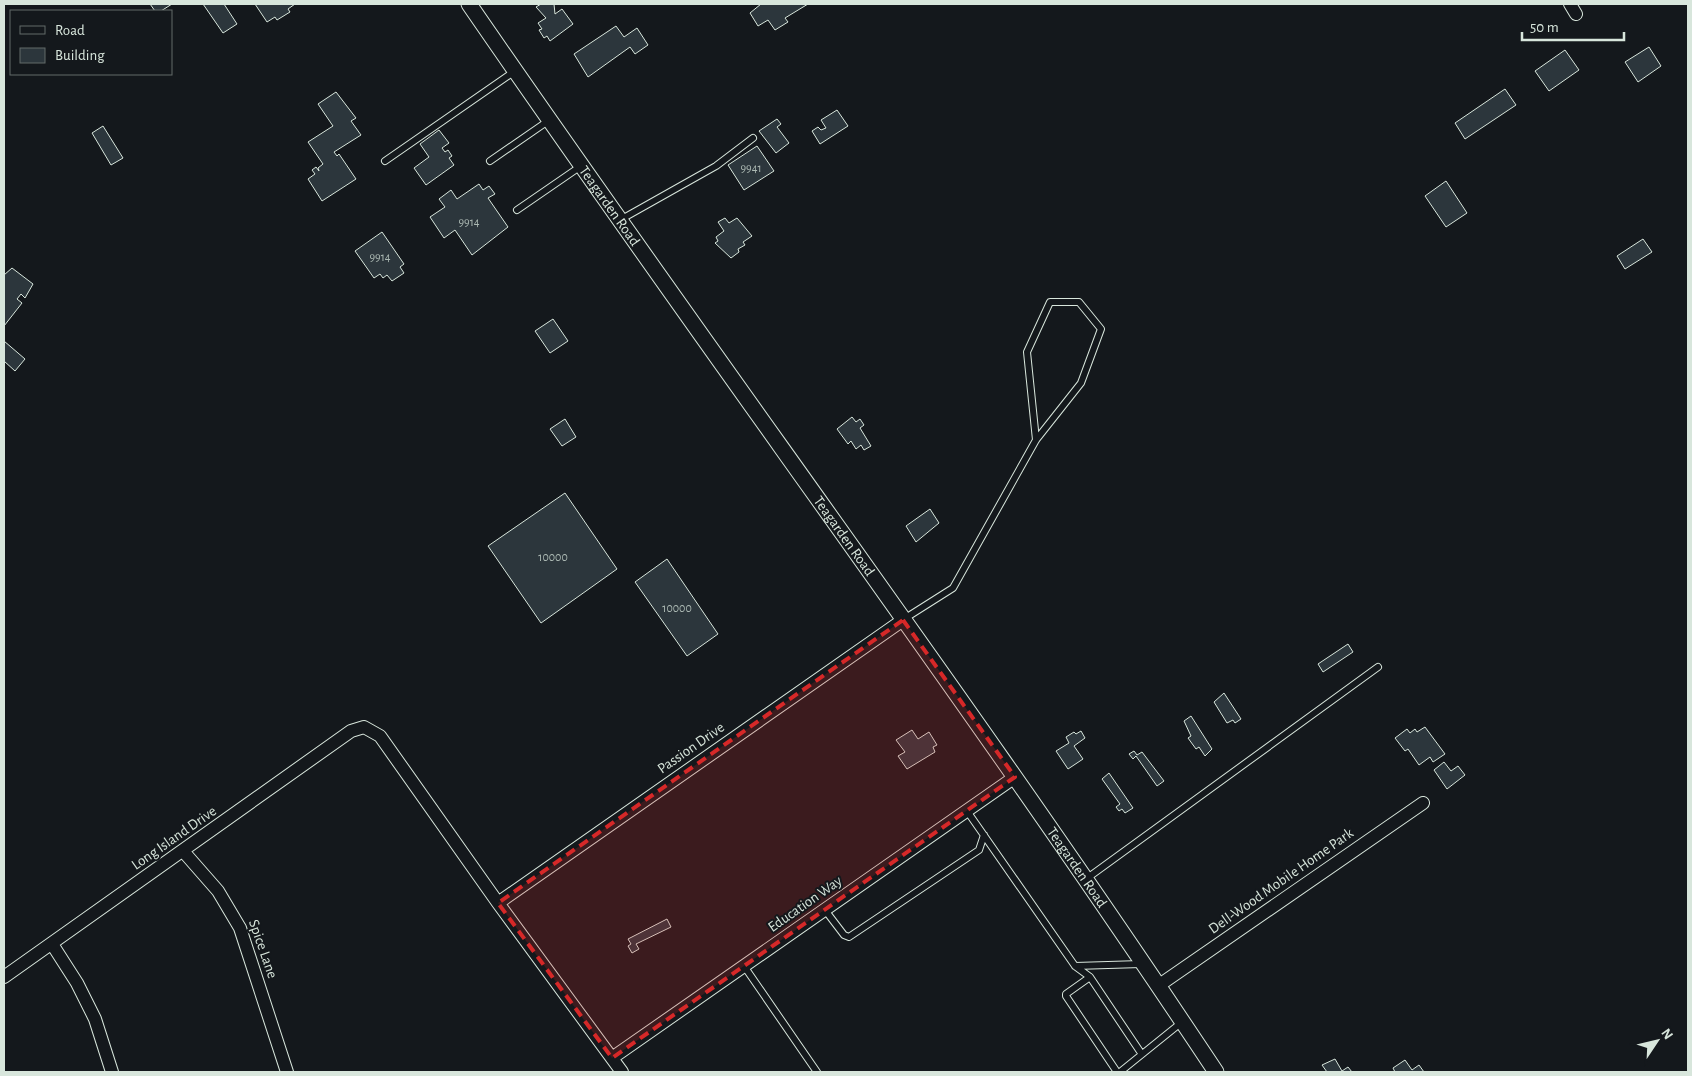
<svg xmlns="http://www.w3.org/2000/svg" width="1692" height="1076" viewBox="0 0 1692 1076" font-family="'Alegreya Sans',sans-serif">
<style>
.building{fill:#2c363c;stroke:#d8e6dc}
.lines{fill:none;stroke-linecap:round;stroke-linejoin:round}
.service-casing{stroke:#d8e6dc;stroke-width:8}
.minor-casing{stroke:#d8e6dc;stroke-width:14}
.tertiary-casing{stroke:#d8e6dc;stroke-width:17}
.service{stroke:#14181c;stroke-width:6}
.minor{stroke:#14181c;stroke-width:12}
.tertiary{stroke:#14181c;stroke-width:15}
.marked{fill:#d62828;fill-opacity:0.2;stroke:#d62828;stroke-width:4;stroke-dasharray:10 6;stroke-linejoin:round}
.labels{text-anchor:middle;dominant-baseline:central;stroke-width:4;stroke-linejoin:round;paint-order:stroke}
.number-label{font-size:12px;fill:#adbab4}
.street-label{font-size:15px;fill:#d8e6dc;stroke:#14181c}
</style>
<rect width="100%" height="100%" fill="#14181c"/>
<!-- building -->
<path class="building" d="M 150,4 L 172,4 L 161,11 L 155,11 Z
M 203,4 L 224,4 L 237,24 L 223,33 Z
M 255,4 L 295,4 L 288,9 L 290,12 L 277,20 L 275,17 L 267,22 Z
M 541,4 L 554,4 L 555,14 L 562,9 L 573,24 L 550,41 L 547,36 L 544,38 L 539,30 L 542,29 L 538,23 L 546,18 L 536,7 Z
M 761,4 L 808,4 L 785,18 L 788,22 L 775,30 L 768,20 L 758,26 L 750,13 Z
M 616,26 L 624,37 L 637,28 L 648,45 L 635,54 L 630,47 L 588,77 L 574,54 Z
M 1649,47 L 1661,66 L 1638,82 L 1625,62 Z
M 1565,50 L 1579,70 L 1549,91 L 1535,71 Z
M 1505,89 L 1516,105 L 1465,139 L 1455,123 Z
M 336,92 L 356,118 L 351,121 L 361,135 L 334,152 L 337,156 L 339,154 L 356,179 L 322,201 L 308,179 L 315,174 L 312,170 L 316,167 L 319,171 L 318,168 L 323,164 L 308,142 L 333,126 L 318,104 Z
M 837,110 L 848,126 L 820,144 L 812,131 L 818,127 L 821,130 L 826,128 L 821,120 Z
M 777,119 L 781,124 L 777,127 L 789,143 L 776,153 L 759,131 Z
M 103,126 L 123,158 L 111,165 L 92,133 Z
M 439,130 L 449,143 L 442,148 L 445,152 L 448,150 L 452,156 L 449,158 L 454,165 L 426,185 L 414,168 L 429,157 L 420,144 Z
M 757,146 L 774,171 L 744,190 L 728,165 Z
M 1446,181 L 1467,213 L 1446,227 L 1425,196 Z
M 479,184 L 483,190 L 489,186 L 495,194 L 488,198 L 508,227 L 472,255 L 455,230 L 444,238 L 430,217 L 445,207 L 439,199 L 451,190 L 457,199 Z
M 725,218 L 729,223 L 737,218 L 752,236 L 743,242 L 745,245 L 738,249 L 739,252 L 731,258 L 715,243 L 718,241 L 716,237 L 724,231 L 718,222 Z
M 382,232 L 404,264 L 400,267 L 404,273 L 392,281 L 387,275 L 383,278 L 380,274 L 374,278 L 355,251 Z
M 1643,239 L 1652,252 L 1625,269 L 1617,256 Z
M 12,268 L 33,284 L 25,298 L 21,294 L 17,299 L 22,303 L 4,326 L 4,275 Z
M 553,319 L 568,341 L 550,353 L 535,331 Z
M 4,341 L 25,359 L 15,371 L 4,361 Z
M 852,417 L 856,422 L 860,419 L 864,425 L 860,428 L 871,446 L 864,450 L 861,445 L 856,449 L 851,441 L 848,444 L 837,429 Z
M 565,419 L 576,437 L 562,446 L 550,429 Z
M 565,493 L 617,569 L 541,623 L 488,546 Z
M 930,509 L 939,523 L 916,542 L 906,526 Z
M 667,559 L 718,634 L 687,656 L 635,582 Z
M 1348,644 L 1353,652 L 1323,672 L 1318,664 Z
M 1224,693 L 1241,719 L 1235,723 L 1233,720 L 1227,723 L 1214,702 Z
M 1191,716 L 1212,749 L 1205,756 L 1199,747 L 1196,749 L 1188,738 L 1191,736 L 1184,721 Z
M 1425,727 L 1445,754 L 1433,762 L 1430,757 L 1419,765 L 1408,749 L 1405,751 L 1395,738 L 1407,729 L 1410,733 L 1415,729 L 1417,732 Z
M 912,730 L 918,739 L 929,732 L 937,745 L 933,747 L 935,752 L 907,769 L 898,756 L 905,752 L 896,740 Z
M 1081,731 L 1085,738 L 1074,746 L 1083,759 L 1068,769 L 1056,751 L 1069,743 L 1066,737 L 1074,732 L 1076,734 Z
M 1134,751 L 1137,755 L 1142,752 L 1164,781 L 1157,786 L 1136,756 L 1133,759 L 1129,754 Z
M 1444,762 L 1451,771 L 1458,766 L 1465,775 L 1447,789 L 1434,770 Z
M 1109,773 L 1133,808 L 1125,813 L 1122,809 L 1119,811 L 1116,807 L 1120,804 L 1102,779 Z
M 667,919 L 671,927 L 636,944 L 639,949 L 632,953 L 628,946 L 631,944 L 628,939 Z
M 1335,1059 L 1342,1071 L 1348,1067 L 1352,1072 L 1327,1072 L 1322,1065 Z
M 1405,1060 L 1412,1070 L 1419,1065 L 1424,1072 L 1395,1072 L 1393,1068 Z"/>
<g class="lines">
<defs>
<path id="service" d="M 385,161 L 515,71
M 490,161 L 548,121
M 517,210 L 581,166
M 620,220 L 716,166 L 753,138
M 904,619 L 953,588 L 1036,440 L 1081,383 L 1101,329 L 1079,302 L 1050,302 L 1027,352 L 1036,440
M 967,811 L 1075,966 L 1090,977 L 1141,1053
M 1086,879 L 1378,667
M 825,910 L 844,935 L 849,937 L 979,850 L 984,835
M 744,966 L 817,1072
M 1075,966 L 1141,964
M 1090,977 L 1066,994 L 1066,996 L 1117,1072
M 1120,1072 L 1182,1022"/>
<path id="minor" d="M 1570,4 L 1576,14
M 183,851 L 218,891 L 240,928 L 287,1072
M 498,903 L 903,620
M 52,944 L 77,983 L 95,1019 L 112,1072
M 4,977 L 351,731 L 364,727 L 380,736 L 498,903 L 622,1072
M 1158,986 L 1423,803
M 612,1058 L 1015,777"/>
<g id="tertiary">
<path id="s1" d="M 469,4 C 715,362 976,710 1216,1072"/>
</g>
</defs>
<!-- service casing -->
<use href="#service" class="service-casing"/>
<!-- minor casing -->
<use href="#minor" class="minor-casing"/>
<!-- tertiary casing -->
<use href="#tertiary" class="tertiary-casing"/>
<!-- service -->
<use href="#service" class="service"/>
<!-- minor -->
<use href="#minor" class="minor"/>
<!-- tertiary -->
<use href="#tertiary" class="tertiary"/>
</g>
<!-- marked area -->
<path class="marked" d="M 903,620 L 1015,777 L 612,1058 L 498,903 Z"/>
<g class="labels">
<!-- number labels -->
<g class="number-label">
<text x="751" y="168">9941</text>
<text x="469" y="222">9914</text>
<text x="380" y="257">9914</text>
<text x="553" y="557">10000</text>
<text x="677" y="608">10000</text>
</g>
<!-- street labels -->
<g class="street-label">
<text stroke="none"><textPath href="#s1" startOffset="246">Teagarden Road</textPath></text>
<text stroke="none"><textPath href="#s1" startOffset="651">Teagarden Road</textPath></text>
<text transform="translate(691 748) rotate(-35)">Passion Drive</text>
<text transform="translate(174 838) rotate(-35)">Long Island Drive</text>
<text stroke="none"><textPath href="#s1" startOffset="1056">Teagarden Road</textPath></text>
<text transform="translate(1281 881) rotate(-35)">Dell-Wood Mobile Home Park</text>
<text transform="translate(805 904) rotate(-35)">Education Way</text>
<text transform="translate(263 949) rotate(71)">Spice Lane</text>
</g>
</g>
<!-- border -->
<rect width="1692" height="1076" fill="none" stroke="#d8e6dc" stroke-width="10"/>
<!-- legend -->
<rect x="10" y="10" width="162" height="65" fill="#14181c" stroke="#626a69"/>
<rect x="20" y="26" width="25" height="8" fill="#14181c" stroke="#626a69"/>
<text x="55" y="35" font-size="15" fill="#d8e6dc">Road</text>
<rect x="20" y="48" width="25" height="15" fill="#2c363c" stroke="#626a69"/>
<text x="55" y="60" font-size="15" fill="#d8e6dc">Building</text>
<!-- north arrow -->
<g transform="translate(1657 1041) rotate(55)" stroke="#14181c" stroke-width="4" paint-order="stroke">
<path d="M0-4L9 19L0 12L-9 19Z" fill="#d8e6dc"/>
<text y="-8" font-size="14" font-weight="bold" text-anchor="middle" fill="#d8e6dc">N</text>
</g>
<!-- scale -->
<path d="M1522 32v8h102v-8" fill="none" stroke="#d8e6dc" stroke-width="2.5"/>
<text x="1530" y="32" font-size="15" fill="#d8e6dc" stroke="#14181c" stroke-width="4" paint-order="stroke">50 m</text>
</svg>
